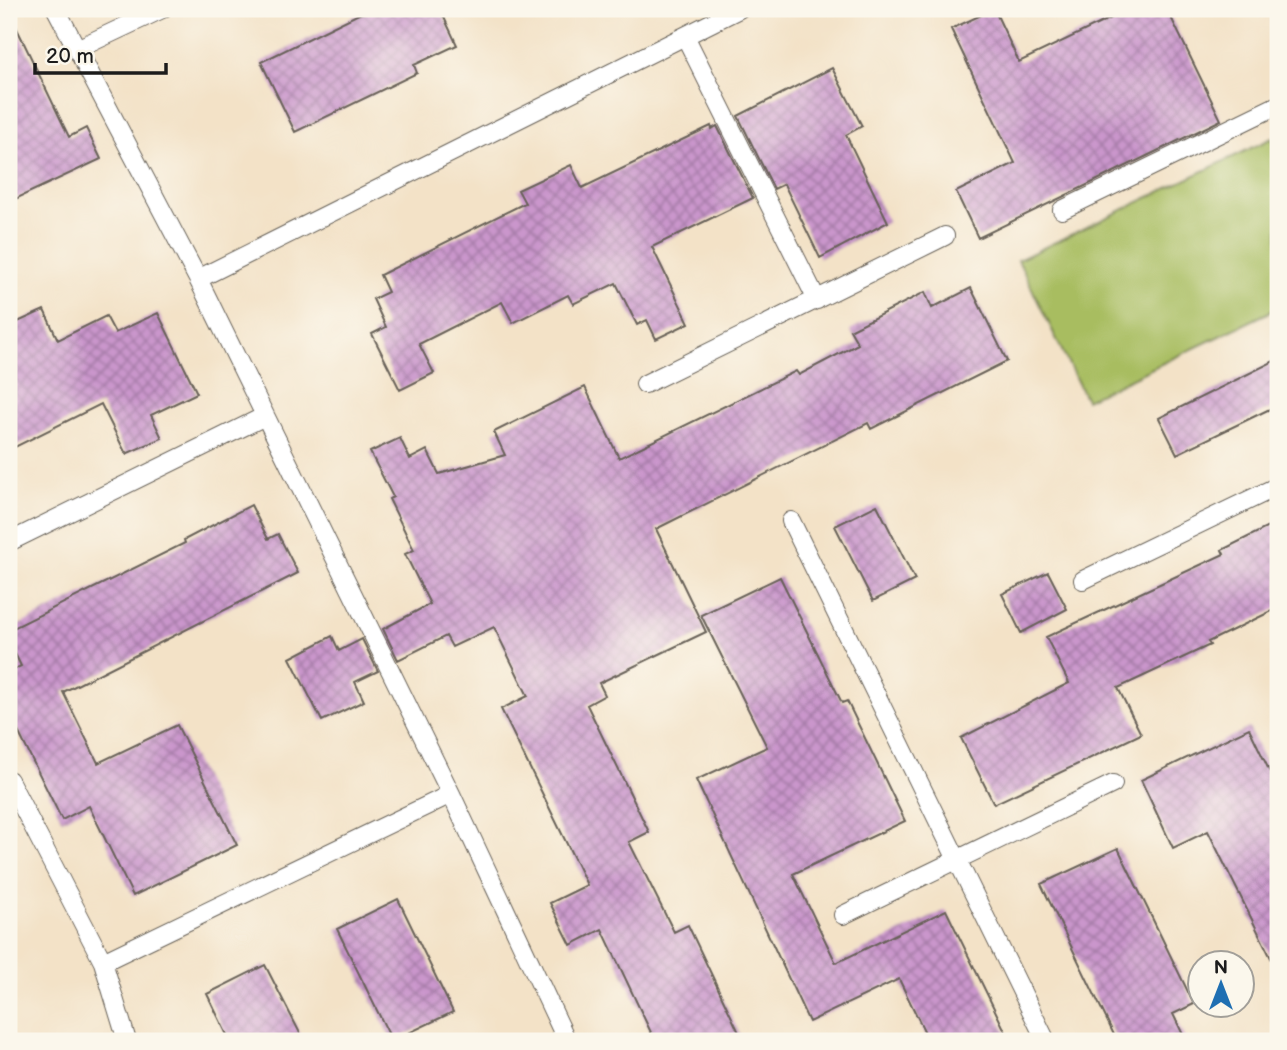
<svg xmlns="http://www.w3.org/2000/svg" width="1287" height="1050" viewBox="0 0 1287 1050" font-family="'Balsamiq Sans',sans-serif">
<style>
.pitch{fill:#a8bd61;stroke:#626c3e;stroke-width:2}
.building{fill:url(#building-cross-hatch)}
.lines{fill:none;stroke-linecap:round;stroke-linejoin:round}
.service-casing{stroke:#676158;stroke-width:20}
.service{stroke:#fff;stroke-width:18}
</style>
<defs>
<pattern id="building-cross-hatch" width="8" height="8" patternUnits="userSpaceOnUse" patternTransform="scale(1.75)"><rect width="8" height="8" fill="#ca96cc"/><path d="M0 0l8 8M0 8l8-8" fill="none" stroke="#a37aa5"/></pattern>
</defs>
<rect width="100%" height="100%" fill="#fbf7ec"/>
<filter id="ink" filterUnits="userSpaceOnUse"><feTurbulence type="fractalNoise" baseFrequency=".0143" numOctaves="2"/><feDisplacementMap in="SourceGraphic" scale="14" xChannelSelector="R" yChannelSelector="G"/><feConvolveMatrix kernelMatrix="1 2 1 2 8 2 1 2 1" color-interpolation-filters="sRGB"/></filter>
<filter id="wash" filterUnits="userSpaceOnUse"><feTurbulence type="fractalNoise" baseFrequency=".00686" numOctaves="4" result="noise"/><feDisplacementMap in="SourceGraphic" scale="28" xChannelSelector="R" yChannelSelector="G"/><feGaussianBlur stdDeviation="1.57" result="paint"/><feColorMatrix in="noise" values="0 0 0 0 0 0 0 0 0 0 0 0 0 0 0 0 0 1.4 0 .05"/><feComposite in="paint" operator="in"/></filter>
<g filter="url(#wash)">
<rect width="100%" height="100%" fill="#f3e2c7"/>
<!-- pitch -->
<path class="pitch" d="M 1272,138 L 1278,152 L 1278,308 L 1086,400 L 1018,260 Z"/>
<g id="blocks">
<!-- building -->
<path class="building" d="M 369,9 L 440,9 L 457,45 L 414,65 L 417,73 L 295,132 L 261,62 Z
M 994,9 L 1019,62 L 1130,9 L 1167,9 L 1221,120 L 978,238 L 956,192 L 1015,163 L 951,29 Z
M 9,12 L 69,137 L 86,128 L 101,159 L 9,202 Z
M 832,68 L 862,126 L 846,135 L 888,222 L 820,258 L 784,184 L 774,189 L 738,116 Z
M 711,126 L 712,129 L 717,126 L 753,198 L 652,247 L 689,323 L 656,339 L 647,320 L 637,325 L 616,283 L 573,304 L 568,295 L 513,323 L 502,302 L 419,344 L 434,373 L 400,390 L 372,334 L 386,327 L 373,299 L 388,292 L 380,275 L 525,203 L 518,190 L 571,165 L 582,188 Z
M 971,288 L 1007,361 L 871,429 L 868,423 L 656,529 L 706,632 L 599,683 L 605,695 L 587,705 L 649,832 L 629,842 L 674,932 L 688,925 L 743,1041 L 655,1041 L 602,929 L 571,945 L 550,903 L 587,885 L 501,709 L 528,696 L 494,627 L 452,647 L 446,636 L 398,660 L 383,629 L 430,604 L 405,554 L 414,550 L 389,499 L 393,497 L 370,452 L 400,438 L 410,459 L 427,450 L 439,474 L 505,455 L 494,432 L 585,387 L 619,458 L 796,371 L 799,375 L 858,344 L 850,330 L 925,292 L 932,308 Z
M 44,310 L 58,340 L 106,316 L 115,333 L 158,313 L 197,393 L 151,415 L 162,438 L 126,454 L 101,404 L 9,450 L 9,326 Z
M 1278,359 L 1278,405 L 1177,454 L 1159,418 Z
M 251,505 L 268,539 L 278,534 L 298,573 L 63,692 L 98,763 L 177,725 L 237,845 L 133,896 L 89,806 L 62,820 L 9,713 L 9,672 L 21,666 L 9,641 L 9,630 L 185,543 L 184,540 Z
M 877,505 L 915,580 L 873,601 L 835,526 Z
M 1278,522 L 1278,608 L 1208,642 L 1210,645 L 1118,688 L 1141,734 L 994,804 L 961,738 L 1069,683 L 1046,637 L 1224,554 L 1222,550 Z
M 1048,572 L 1067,609 L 1021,633 L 1002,594 Z
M 780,577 L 842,703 L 847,701 L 905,821 L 793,874 L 836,963 L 946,910 L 1010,1041 L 929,1041 L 899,979 L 809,1022 L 696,780 L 767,747 L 701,615 Z
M 332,636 L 339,651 L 362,639 L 378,671 L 355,682 L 364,701 L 322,721 L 290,658 Z
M 1249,728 L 1278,789 L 1278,972 L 1208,831 L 1173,848 L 1141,780 Z
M 1118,848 L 1194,1004 L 1173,1014 L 1186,1041 L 1117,1041 L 1041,884 Z
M 398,899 L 453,1012 L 392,1041 L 337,929 Z
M 265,965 L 304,1041 L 230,1041 L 207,994 Z"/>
</g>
</g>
<g filter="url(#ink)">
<use href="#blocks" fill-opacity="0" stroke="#676158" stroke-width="2"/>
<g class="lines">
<defs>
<path id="service" d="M 56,9 L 198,279 L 451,794 L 567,1041
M 685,36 L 817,300
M 77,49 L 162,9
M 1062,210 L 1278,105
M 198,279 L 739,9
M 645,384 L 945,236
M 791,521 L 1046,1041
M 9,542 L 265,416
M 1083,580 L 1278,486
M 9,780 L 103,962
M 843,915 L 1113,784
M 127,1041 L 103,962 L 451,794"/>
</defs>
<!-- service casing -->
<use href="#service" class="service-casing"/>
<!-- service -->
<use href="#service" class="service"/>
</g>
</g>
<!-- margin -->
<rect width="1287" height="1050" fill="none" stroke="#fbf7ec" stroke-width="35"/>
<!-- north arrow -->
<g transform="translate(1221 984)"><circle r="33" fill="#fbf7ec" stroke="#a29f99" stroke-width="2"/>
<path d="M0-5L12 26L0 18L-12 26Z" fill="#1f6fb2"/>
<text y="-10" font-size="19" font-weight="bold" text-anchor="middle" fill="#1c1c1c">N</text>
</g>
<!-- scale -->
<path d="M35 63v10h131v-10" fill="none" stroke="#1c1c1c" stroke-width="3.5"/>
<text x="46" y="63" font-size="21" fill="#1c1c1c" stroke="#fbf7ec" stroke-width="5" paint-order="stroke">20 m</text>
</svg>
